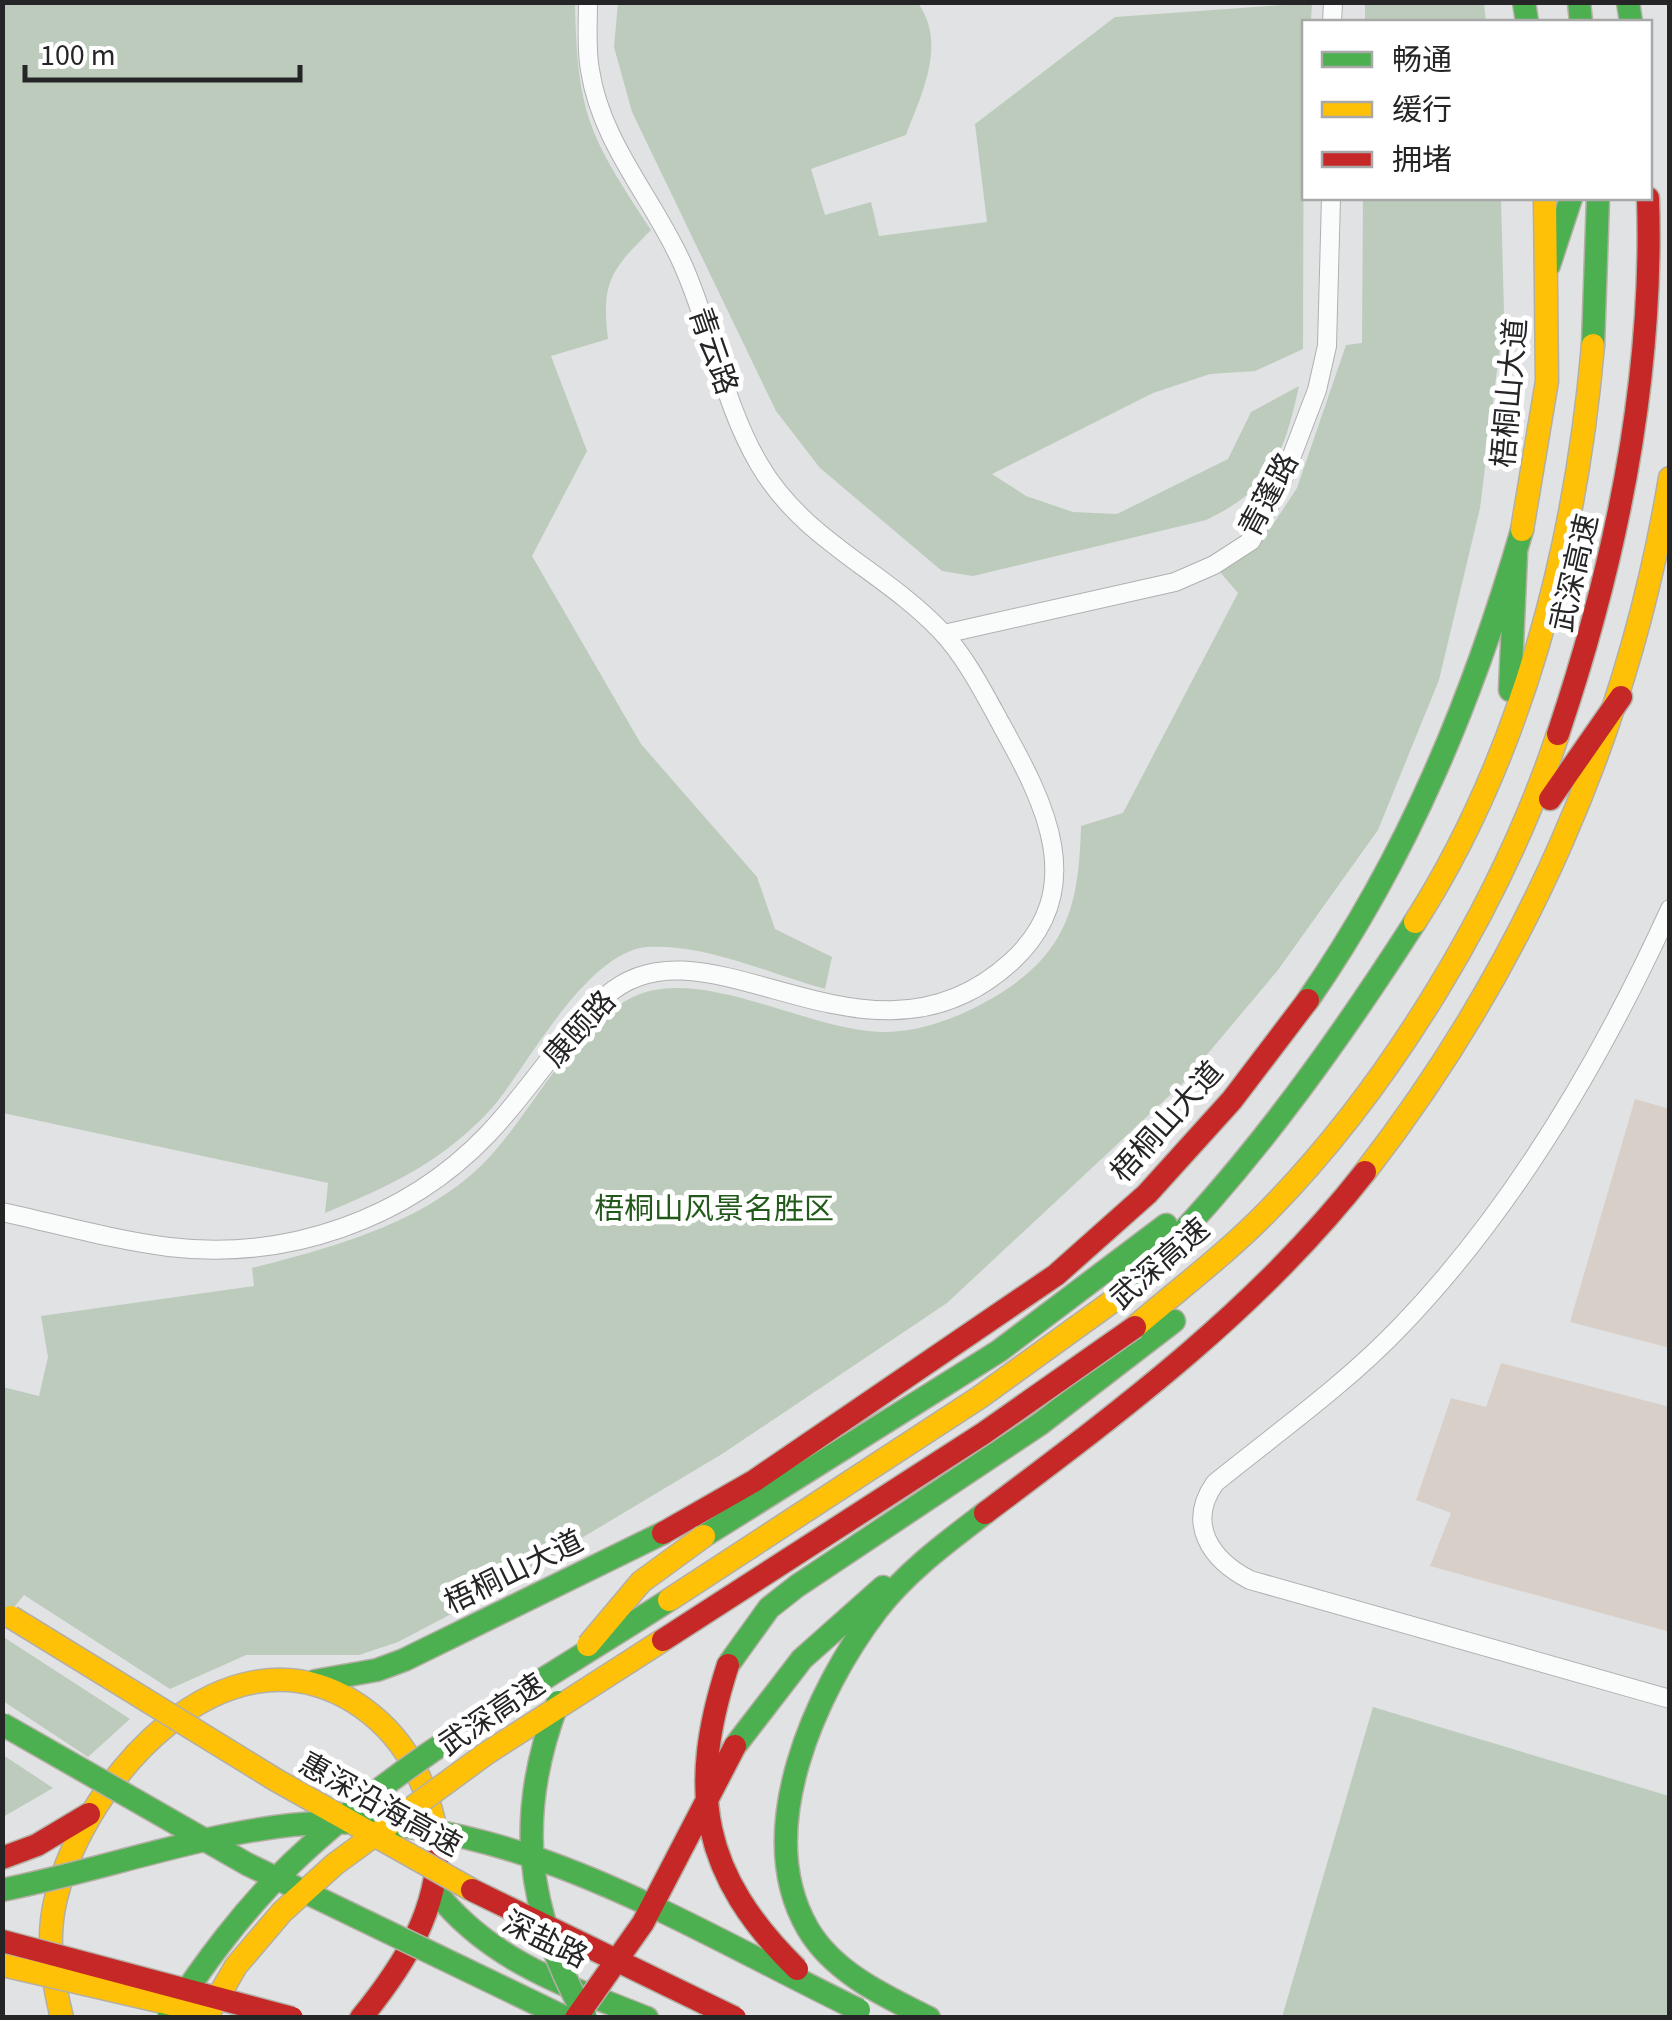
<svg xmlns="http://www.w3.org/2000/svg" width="1672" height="2020" viewBox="0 0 1672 2020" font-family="'Source Sans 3','Noto Sans SC',sans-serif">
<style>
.green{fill:#bdcbbc}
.building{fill:#d8d0c8}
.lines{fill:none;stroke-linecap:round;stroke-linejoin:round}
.street-casing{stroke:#b0b0b2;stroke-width:20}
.fast-casing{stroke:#b4afa4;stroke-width:25}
.slow-casing{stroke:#b4afa4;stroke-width:25}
.jam-casing{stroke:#b4afa4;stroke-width:25}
.street{stroke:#fafbfb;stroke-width:18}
.fast{stroke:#4caf50;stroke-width:22}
.slow{stroke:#ffc107;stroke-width:22}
.jam{stroke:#c62828;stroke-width:22}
.fast-bridge-casing{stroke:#b4afa4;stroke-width:25;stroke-linecap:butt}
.slow-bridge-casing{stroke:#b4afa4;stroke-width:25;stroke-linecap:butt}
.jam-bridge-casing{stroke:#b4afa4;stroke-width:25;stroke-linecap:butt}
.fast-bridge{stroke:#4caf50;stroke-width:22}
.slow-bridge{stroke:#ffc107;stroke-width:22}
.jam-bridge{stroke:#c62828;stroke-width:22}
.labels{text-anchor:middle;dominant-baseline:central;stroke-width:10;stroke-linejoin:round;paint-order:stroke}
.street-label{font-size:30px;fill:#252527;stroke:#fff}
.park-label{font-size:30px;fill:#235a1b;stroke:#fff}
</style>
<rect width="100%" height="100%" fill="#e1e2e4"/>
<!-- green -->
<path class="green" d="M 3,2 L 575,3 C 577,115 590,137 651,230 C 611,270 601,282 608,339 L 551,356 L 587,451 L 532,556 L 641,744 L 757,877 L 775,929 L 832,957 L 825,989 C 770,974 705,943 647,947 C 588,952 531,1059 497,1102 C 483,1119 464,1136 447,1149 C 410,1177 368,1195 325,1213 L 328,1183 L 3,1113 Z
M 1365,2 L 1484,3 L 1486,22 L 1365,22 Z
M 618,3 L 918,3 C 947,44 922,93 906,135 L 811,169 L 825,215 L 871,202 L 879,236 L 987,222 L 975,124 L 1115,17 L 1312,3 L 1311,22 L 1304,22 L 1303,349 L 1255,371 L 1210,374 L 1153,393 L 992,474 L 1026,496 L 1073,512 L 1117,514 L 1228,459 L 1251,412 L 1299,386 C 1284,454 1272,489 1206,520 L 973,576 L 942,571 L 820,468 L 776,411 L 632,112 L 614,47 Z
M 1363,198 L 1501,198 L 1504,313 L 1480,508 L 1439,680 L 1378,830 L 1278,970 L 1184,1082 L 947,1303 L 722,1454 L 478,1600 L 398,1642 L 359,1655 L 246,1655 L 170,1689 L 24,1595 L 3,1621 L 3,1387 L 39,1396 L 48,1357 L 41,1316 L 254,1286 L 252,1268 C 336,1247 435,1220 494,1152 C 537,1103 571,1031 629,999 C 698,961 809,1033 887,1032 C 929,1031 972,1012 1007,989 C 1070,947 1079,898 1081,826 L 1123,813 L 1238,593 L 1214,565 L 1270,529 L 1297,488 L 1346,345 L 1362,343 Z
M 2,1636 L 130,1719 L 88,1757 L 3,1701 Z
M 1373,1707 L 1669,1796 L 1669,2017 L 1282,2017 Z
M 3,1755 L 53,1788 L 3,1817 L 2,1817 Z"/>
<!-- building -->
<path class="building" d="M 1635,1099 L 1670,1109 L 1670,1348 L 1570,1322 Z
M 1501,1363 L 1670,1407 L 1670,1632 L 1430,1566 L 1451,1513 L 1416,1500 L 1451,1398 L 1486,1407 Z"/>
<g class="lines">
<defs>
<path id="street" d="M 1332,22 L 1333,2
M 944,634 L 1175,582 L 1214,565 L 1251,541 L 1283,479 L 1317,390 L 1327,346 L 1331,198
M 1670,909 C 1602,1058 1515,1207 1402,1325 C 1346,1384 1278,1432 1215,1483 C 1186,1524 1211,1560 1250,1580 L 1670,1699
M 2,1212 C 57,1224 113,1240 169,1247 C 286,1261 406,1220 488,1134 C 530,1090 561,1037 606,996 C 706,906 867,1093 1011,962 C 1090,890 1045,803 1002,726 C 985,695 966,657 941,631 C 883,570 803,540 759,464 C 723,403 712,329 682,263 C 653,198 601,143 590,70 C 586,49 588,25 588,2"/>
<path id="fast" d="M 1524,2 L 1527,22
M 1579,2 L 1581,22
M 1628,2 L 1631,22
M 1549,265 L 1571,198
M 1593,345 L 1598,198
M 1510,690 L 1516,554
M 1308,1000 C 1408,856 1473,698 1522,530
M 1117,1298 C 1233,1189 1329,1056 1415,922
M 704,1536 L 999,1351 L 1166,1225
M 728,1665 L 769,1608 L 797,1586 L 1040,1424 L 1174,1321
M 315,1681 L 377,1670 L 404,1660 L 663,1533
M 735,1746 L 802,1659 L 883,1587
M 435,1891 C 490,1961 566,1986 647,2018
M 929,2018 C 885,1996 834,1973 808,1929 C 751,1831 816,1690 877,1610 C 906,1572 947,1542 985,1513"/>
<path id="slow" d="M 1522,530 L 1547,381 L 1545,198
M 1415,922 C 1523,753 1576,543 1593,345
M 1365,1172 C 1523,968 1628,732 1670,478
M 1135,1327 C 1179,1289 1226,1254 1267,1212 C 1391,1086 1502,902 1558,734
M 62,2018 C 52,1978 46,1938 56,1898 C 85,1779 224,1621 354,1702 C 406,1735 427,1782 438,1840"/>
<path id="jam" d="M 1558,734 C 1616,562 1654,381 1648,198
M 1550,799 L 1621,697
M 985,1513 C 1122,1410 1258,1309 1365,1172
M 663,1533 L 754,1481 L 1056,1275 L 1147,1194 L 1232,1100 L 1308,1000
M 2,1858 L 37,1845 L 89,1814
M 361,2018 C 404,1965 439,1911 438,1840"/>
</defs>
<!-- street casing -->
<use href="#street" class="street-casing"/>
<!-- fast casing -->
<use href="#fast" class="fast-casing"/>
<!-- slow casing -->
<use href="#slow" class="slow-casing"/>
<!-- jam casing -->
<use href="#jam" class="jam-casing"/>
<!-- street -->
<use href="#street" class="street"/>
<!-- fast -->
<use href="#fast" class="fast"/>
<!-- slow -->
<use href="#slow" class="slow"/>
<!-- jam -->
<use href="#jam" class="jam"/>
<defs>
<path id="fast-bridge" d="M 558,1702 C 514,1817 526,1911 586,2018
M 2,1724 L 247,1864 L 566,2018
M 2,1890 C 98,1871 193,1836 291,1825 C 496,1802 681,1924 859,2010
M 168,2018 C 205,1962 244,1909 292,1863 C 400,1759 544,1681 669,1600"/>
<path id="slow-bridge" d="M 669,1600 L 980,1397 L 1117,1298
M 11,1617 L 276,1780 L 472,1890
M 588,1645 L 641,1582 L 704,1536
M 2,1965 L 193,2009
M 206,2018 L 236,1966 L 282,1912 L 335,1864 L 487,1753 L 663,1640"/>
<path id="jam-bridge" d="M 663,1640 L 984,1433 L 1135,1327
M 728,1665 C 687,1791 701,1875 797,1969
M 472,1890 L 735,2018
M 2,1941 L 292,2018
M 576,2018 L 643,1923 L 735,1746"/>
</defs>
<!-- fast-bridge casing -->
<use href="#fast-bridge" class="fast-bridge-casing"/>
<!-- slow-bridge casing -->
<use href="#slow-bridge" class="slow-bridge-casing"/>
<!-- jam-bridge casing -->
<use href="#jam-bridge" class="jam-bridge-casing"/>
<!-- fast-bridge -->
<use href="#fast-bridge" class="fast-bridge"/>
<!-- slow-bridge -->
<use href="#slow-bridge" class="slow-bridge"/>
<!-- jam-bridge -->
<use href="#jam-bridge" class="jam-bridge"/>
</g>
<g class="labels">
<!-- street labels -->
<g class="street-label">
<text transform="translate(713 351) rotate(71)">青云路</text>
<text transform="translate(1510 393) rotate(-85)">梧桐山大道</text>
<text transform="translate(1269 495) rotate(-62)">青蓬路</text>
<text transform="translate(1575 573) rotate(-77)">武深高速</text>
<text transform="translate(580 1029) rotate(-48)">康颐路</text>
<text transform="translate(1167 1122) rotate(-48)">梧桐山大道</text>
<text transform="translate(1160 1264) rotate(-41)">武深高速</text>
<text transform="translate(514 1572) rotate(-26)">梧桐山大道</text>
<text transform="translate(492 1715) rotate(-34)">武深高速</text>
<text transform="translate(380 1805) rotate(29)">惠深沿海高速</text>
<text transform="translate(545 1940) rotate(26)">深盐路</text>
</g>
<!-- park labels -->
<g class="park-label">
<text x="714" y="1209">梧桐山风景名胜区</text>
</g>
</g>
<!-- border -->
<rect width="1672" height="2020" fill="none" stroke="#252527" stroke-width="10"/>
<!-- legend -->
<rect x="1302" y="20" width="350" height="180" fill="#ffffff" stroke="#a8a8a9" stroke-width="2.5"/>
<rect x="1322" y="52" width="50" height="15" fill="#4caf50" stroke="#a8a8a9" stroke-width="2.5"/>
<text x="1392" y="70" font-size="30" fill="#252527">畅通</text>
<rect x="1322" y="102" width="50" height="15" fill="#ffc107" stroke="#a8a8a9" stroke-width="2.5"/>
<text x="1392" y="120" font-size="30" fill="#252527">缓行</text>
<rect x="1322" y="152" width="50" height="15" fill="#c62828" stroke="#a8a8a9" stroke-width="2.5"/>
<text x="1392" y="170" font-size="30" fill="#252527">拥堵</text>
<!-- scale -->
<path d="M25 65v15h275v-15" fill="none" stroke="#252527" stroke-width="5"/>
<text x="40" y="65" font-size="30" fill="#252527" stroke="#ffffff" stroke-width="8" paint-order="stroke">100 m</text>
</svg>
